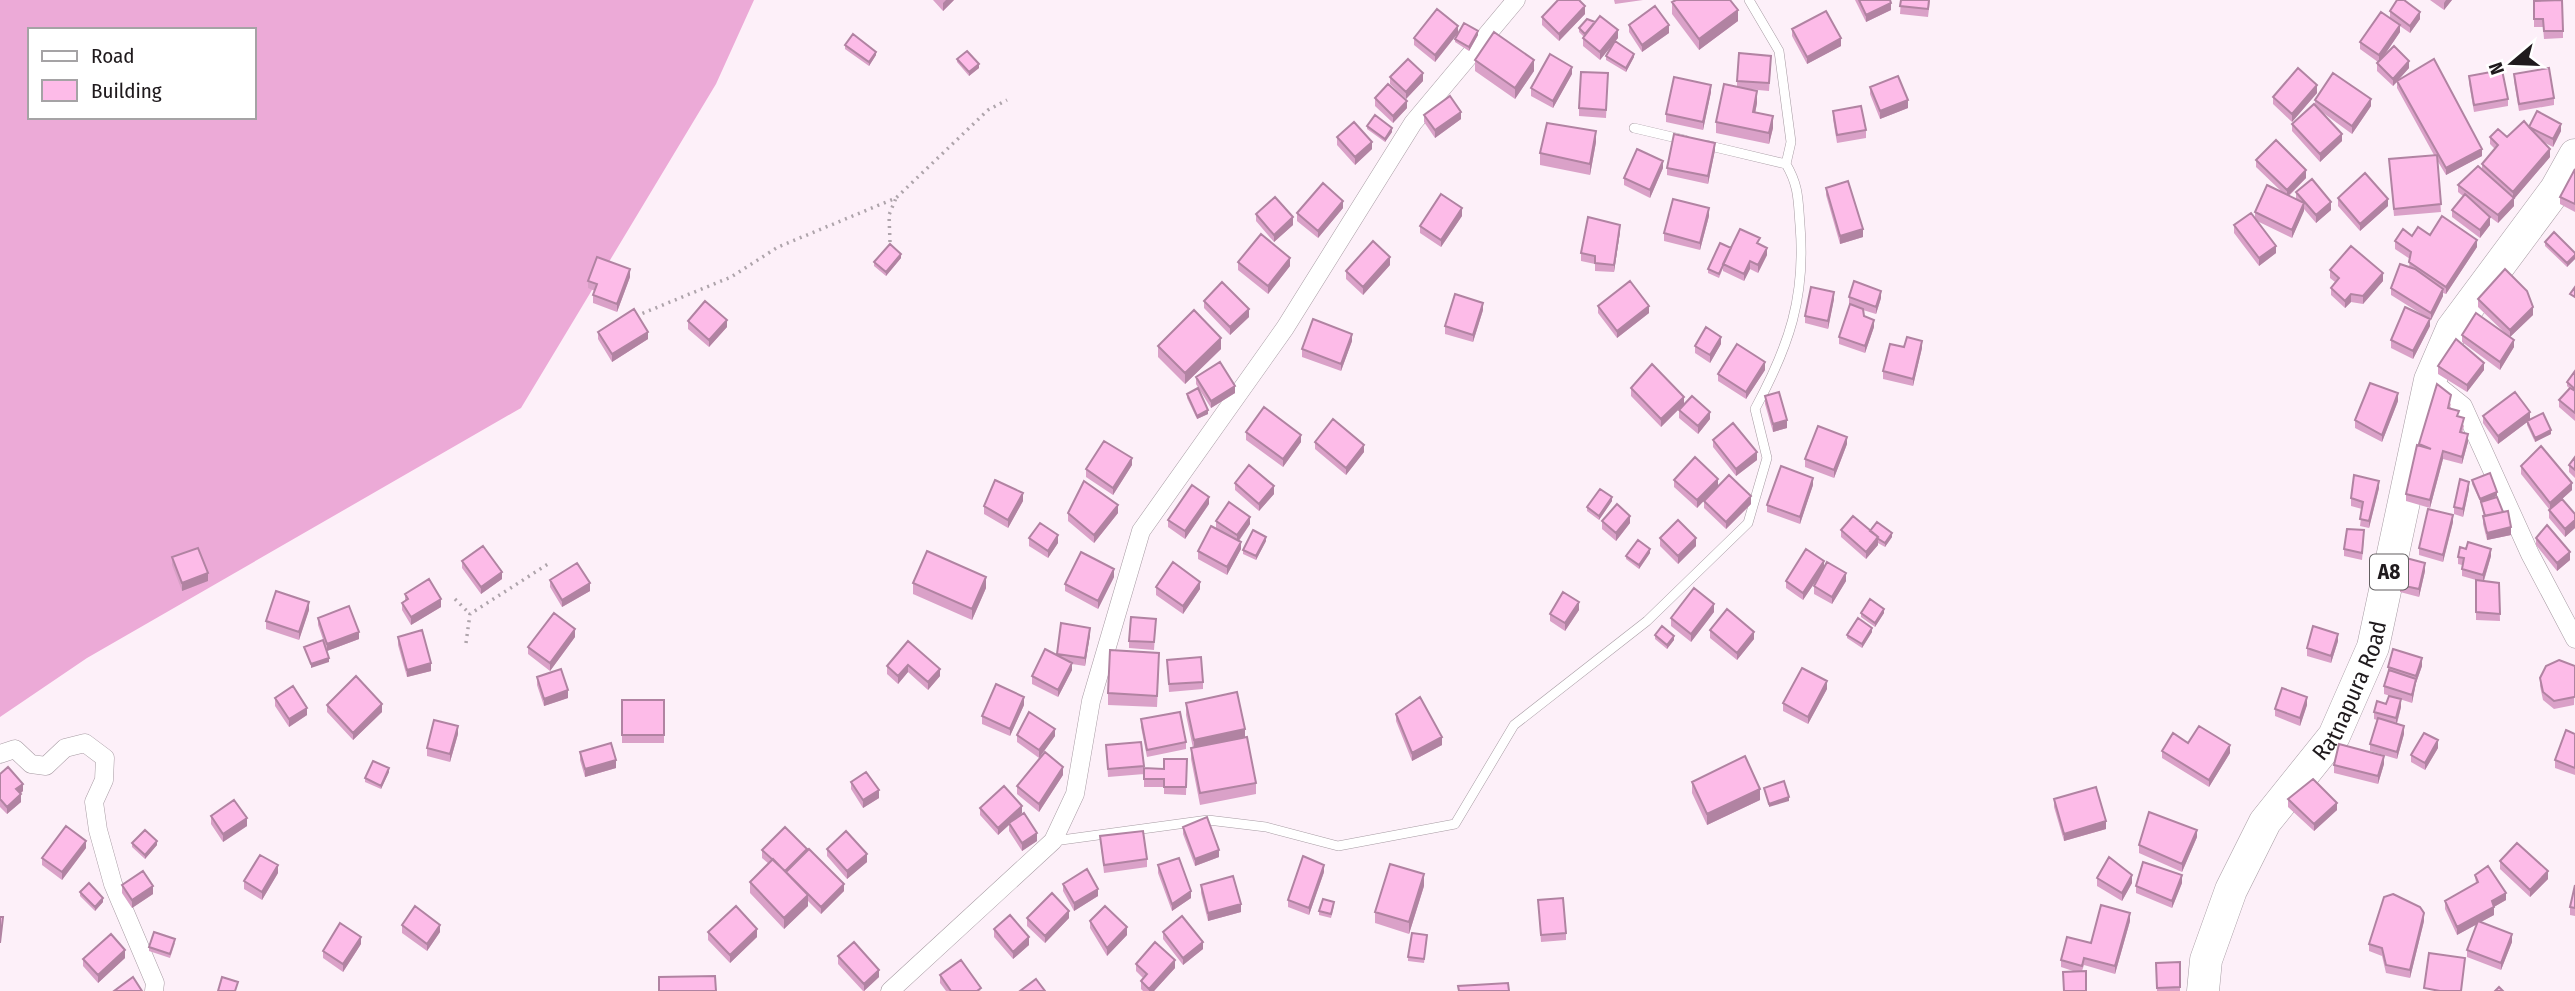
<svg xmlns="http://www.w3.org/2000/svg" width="2575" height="991" viewBox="0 0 2575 991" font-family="'Fira Sans Condensed',sans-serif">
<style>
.forest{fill:#ecaad7;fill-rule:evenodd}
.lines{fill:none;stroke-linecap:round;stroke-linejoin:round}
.lane-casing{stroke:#a79ba3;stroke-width:10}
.street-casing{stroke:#a79ba3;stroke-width:19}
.highway-casing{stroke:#a79ba3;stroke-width:33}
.path{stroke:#aea4ab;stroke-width:3.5;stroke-dasharray:2 5;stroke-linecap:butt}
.lane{stroke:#fff;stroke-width:9}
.street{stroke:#fff;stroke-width:18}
.highway{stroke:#fff;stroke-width:32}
.wall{fill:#daa1c8}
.shaded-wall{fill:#b183a2}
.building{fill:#fdbbe8;stroke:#b183a2;stroke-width:2}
.labels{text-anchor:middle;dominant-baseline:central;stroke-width:5;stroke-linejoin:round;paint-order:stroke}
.shield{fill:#fff;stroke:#625f61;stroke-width:2}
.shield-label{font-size:21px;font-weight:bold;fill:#1f1a1d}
.street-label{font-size:23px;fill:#1f1a1d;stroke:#fff}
</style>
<rect width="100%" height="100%" fill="#fdf0f9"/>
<!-- forest -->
<path class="forest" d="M 0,0 L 754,0 L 716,84 L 521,408 L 87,658 L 0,717 ZM 30,30 L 254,30 L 254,117 L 30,117 Z"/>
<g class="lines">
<defs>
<path id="lane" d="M 1634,128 L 1685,140
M 1706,145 L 1786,164
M 1054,841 L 1208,820 L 1266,827 L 1338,846 L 1455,824 L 1514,725 L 1647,621 L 1748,523 L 1767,458 L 1755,409 C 1789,346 1806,297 1800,225 C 1798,200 1799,186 1786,164 L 1791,142 L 1779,51 L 1749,0"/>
<path id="street" d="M 2433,382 L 2463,406 L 2530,554 L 2575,639
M 0,754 L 15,749 L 31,764 L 46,766 L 65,748 L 85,743 L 105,758 L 104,780 L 94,802 L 98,830 L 113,884 L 155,983 L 154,991
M 890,991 L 1053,841 L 1075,794 L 1091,701 L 1141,531 L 1285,328 L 1413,123 L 1516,0"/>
<g id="highway">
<path id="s1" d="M 2203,991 L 2206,960 L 2231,890 L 2265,822 L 2334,736 L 2373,647 L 2430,380 L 2452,329 L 2556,189 L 2575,155"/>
</g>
</defs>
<!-- lane casing -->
<use href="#lane" class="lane-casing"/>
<!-- street casing -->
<use href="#street" class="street-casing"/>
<!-- highway casing -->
<use href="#highway" class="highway-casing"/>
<!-- path -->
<path class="path" d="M 890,242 L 889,215 L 896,198
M 636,316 L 731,277 L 778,247 L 896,198 L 988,110 L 1007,100
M 455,599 L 470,614
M 466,643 L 470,614 L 548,564"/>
<!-- lane -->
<use href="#lane" class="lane"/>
<!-- street -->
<use href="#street" class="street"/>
<!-- highway -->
<use href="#highway" class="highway"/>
</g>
<!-- wall -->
<path class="wall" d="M 933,0 L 954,0 L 943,11 Z
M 1614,0 L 1643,0 L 1615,4 Z
M 1855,0 L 1890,0 L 1891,10 L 1866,22 Z
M 1901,0 L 1930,0 L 1928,17 L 1900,14 Z
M 2430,0 L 2452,0 L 2444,10 Z
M 2534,1 L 2563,31 L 2563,38 L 2544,39 L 2543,27 L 2534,27 Z
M 1672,2 L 1738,21 L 1699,50 L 1672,14 Z
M 2390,11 L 2420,19 L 2410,33 L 2400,26 L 2400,32 L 2383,57 L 2409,68 L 2399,79 L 2482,156 L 2446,175 L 2437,160 L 2441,212 L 2394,216 L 2389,159 L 2434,155 L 2397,88 L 2397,82 L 2393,86 L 2377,71 L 2377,63 L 2378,62 L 2360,49 L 2360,42 L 2390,18 Z
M 1585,14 L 1559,41 L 1542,25 L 1542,17 Z
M 1629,25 L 1669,33 L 1642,52 L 1629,32 Z
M 1579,28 L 1618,38 L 1615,41 L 1634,57 L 1626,72 L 1606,60 L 1606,56 L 1613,44 L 1600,60 L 1583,46 L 1583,38 L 1584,37 L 1579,32 Z
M 1792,29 L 1841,46 L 1807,64 L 1792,36 Z
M 1458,33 L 1435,62 L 1414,45 L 1414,38 Z
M 1478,35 L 1469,51 L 1455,42 L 1455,39 Z
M 845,45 L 876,55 L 869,66 L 845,49 Z
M 957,59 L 979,68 L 969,76 L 957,62 Z
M 1475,60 L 1534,71 L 1515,99 L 1475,71 Z
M 1771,63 L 1769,91 L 1747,89 L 1757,103 L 1755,113 L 1773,128 L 1769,144 L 1716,133 L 1716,122 L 1737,87 L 1737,81 Z
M 1608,73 L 1606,118 L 1579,116 L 1579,108 Z
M 1572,74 L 1553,108 L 1531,96 L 1531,88 Z
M 2514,74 L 2554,98 L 2554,105 L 2519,111 L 2514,81 Z
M 2469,76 L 2508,99 L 2508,106 L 2474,112 L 2469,83 Z
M 1390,77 L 1423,81 L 1406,99 L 1390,84 Z
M 1870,87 L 1908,108 L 1880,119 L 1870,94 Z
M 1711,92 L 1703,130 L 1666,122 L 1666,114 Z
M 2317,93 L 2292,122 L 2273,104 L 2273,97 Z
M 1375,98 L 1407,108 L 1393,123 L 1375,106 Z
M 2315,100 L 2371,106 L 2352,134 L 2322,112 L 2342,141 L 2320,162 L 2292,131 L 2292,124 L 2315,105 Z
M 1833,111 L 1866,130 L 1866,138 L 1837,143 L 1833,119 Z
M 1424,115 L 1461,119 L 1435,138 L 1424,122 Z
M 1367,126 L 1392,132 L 1385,142 L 1367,129 Z
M 2529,127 L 2561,131 L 2553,147 L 2543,142 L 2550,157 L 2514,199 L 2514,206 L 2498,223 L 2490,217 L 2490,225 L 2480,238 L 2452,217 L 2452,210 L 2463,196 L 2458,192 L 2458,185 L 2482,169 L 2482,164 L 2495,149 L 2490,144 L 2490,137 L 2507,137 Z
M 1337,137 L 1372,149 L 1355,165 L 1337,145 Z
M 1596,142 L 1590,175 L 1540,165 L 1540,153 Z
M 1715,150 L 1708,184 L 1667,175 L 1667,168 Z
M 2256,160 L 2306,178 L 2289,196 L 2296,199 L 2296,192 L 2331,210 L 2316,223 L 2304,209 L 2292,238 L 2257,221 L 2276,253 L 2259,266 L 2234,233 L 2234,225 L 2255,218 L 2255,212 L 2282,192 L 2256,167 Z
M 1663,168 L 1650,198 L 1624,185 L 1624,178 Z
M 2575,169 L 2575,212 L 2560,204 L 2560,197 Z
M 1826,188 L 1863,237 L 1840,244 L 1826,195 Z
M 2338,198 L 2388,206 L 2360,231 L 2338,206 Z
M 1343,208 L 1318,238 L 1297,221 L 1297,213 Z
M 1256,214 L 1293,225 L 1274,242 L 1256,221 Z
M 1462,216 L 1441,247 L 1420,233 L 1420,226 Z
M 1709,216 L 1700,250 L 1664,241 L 1664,233 Z
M 1620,232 L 1614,272 L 1595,271 L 1595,264 L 1581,261 L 1581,253 Z
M 2430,235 L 2477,247 L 2446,294 L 2443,293 L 2443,296 L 2431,320 L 2430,319 L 2430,326 L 2413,359 L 2391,348 L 2391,340 L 2426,317 L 2391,295 L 2391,288 L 2409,267 L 2410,259 L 2395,249 L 2395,241 L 2412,236 Z
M 2545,242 L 2575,253 L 2575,259 L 2567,267 L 2545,246 Z
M 1760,244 L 1767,255 L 1758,273 L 1750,269 L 1744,281 L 1723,271 L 1723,268 L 1719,278 L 1708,273 L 1708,269 L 1731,248 Z
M 901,258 L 886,276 L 874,266 L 874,262 Z
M 1238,262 L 1290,266 L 1268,294 L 1238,270 Z
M 1390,265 L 1363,295 L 1346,279 L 1346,271 Z
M 2330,270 L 2383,281 L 2363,304 L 2351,302 L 2345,308 L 2331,295 L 2331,288 L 2335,282 L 2330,278 Z
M 630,277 L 617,312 L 593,303 L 593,295 L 595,291 L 588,288 L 588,281 Z
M 1849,297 L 1881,298 L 1876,314 L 1863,310 L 1864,316 L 1874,327 L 1865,353 L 1839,344 L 1839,337 L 1850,305 L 1849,304 Z
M 1834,299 L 1828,329 L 1805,323 L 1805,316 Z
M 2478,299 L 2533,315 L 2510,337 L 2514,347 L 2500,370 L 2462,342 L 2462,335 L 2507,335 L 2478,307 Z
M 1204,301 L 1249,317 L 1230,335 L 1204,308 Z
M 1598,306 L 1649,313 L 1617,338 L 1598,313 Z
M 1483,310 L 1473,342 L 1445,334 L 1445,326 Z
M 688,321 L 727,327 L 709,347 L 688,329 Z
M 598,332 L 648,339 L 612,362 L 598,339 Z
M 1352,341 L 1341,371 L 1302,357 L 1302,349 Z
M 1721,344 L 1710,363 L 1695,353 L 1695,346 Z
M 1158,346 L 1221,349 L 1185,384 L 1158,357 Z
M 1922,348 L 1913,386 L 1883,379 L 1883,371 Z
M 2438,366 L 2484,370 L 2467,392 L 2438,374 Z
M 1765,370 L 1746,399 L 1718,381 L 1718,374 Z
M 2575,371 L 2575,421 L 2559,407 L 2559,400 L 2569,388 L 2567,386 L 2567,382 Z
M 1196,377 L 1235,393 L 1211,408 L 1196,384 Z
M 1631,388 L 1684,404 L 1661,427 L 1631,396 Z
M 1187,394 L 1208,414 L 1197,419 L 1187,398 Z
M 1765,396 L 1787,428 L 1773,432 L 1765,404 Z
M 2398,401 L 2382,442 L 2355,428 L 2355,420 Z
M 2451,403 L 2450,408 L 2459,417 L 2464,426 L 2462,433 L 2468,442 L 2462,464 L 2443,459 L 2430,508 L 2406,501 L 2406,494 L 2419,444 Z
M 1679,410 L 1710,419 L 1698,434 L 1679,418 Z
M 2483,416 L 2530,420 L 2551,434 L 2535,442 L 2527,425 L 2527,422 L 2498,444 L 2483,423 Z
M 1246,432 L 1301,442 L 1283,467 L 1246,440 Z
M 1713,440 L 1757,460 L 1736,476 L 1713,447 Z
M 1315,442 L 1364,452 L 1346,475 L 1315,449 Z
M 1847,444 L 1834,478 L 1805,467 L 1805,459 Z
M 2575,457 L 2575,478 L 2569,472 L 2569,465 Z
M 1132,465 L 1113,495 L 1086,477 L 1086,469 Z
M 2521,466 L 2572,490 L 2562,499 L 2575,514 L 2575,528 L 2565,537 L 2549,518 L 2549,509 L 2521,474 Z
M 1674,480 L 1718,486 L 1697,508 L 1674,487 Z
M 2472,480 L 2492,498 L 2511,535 L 2487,540 L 2483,524 L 2483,516 L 2484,516 L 2481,503 L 2472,484 Z
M 1235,483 L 1274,494 L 1259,511 L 1235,490 Z
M 1813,485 L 1800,524 L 1767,512 L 1767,505 Z
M 2379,488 L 2369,528 L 2360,526 L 2362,509 L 2351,506 L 2351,498 Z
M 2469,489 L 2463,517 L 2454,514 L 2454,507 Z
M 1023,501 L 1008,528 L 984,514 L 984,506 Z
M 1612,501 L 1599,520 L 1587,511 L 1587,507 Z
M 1704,501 L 1751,504 L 1726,529 L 1704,508 Z
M 1209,504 L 1185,539 L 1168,527 L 1168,520 Z
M 1068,513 L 1118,513 L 1094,543 L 1068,521 Z
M 1216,521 L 1250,524 L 1239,541 L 1241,549 L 1227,575 L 1198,559 L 1198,551 L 1216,528 Z
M 1602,521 L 1630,523 L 1616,541 L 1602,529 Z
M 2453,522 L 2443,562 L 2419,555 L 2419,548 Z
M 1841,530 L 1870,531 L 1892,537 L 1885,547 L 1878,543 L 1878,545 L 1866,559 L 1841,537 Z
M 1029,538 L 1058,543 L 1048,558 L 1029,546 Z
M 1660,538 L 1696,546 L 1678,564 L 1660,546 Z
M 2364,538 L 2362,560 L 2344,556 L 2344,549 Z
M 2536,538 L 2570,560 L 2557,571 L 2536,545 Z
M 1266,541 L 1256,560 L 1243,554 L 1243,550 Z
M 1650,553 L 1639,569 L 1626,559 L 1626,556 Z
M 2491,556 L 2484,581 L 2499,583 L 2500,621 L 2476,620 L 2476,580 L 2462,576 L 2462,565 L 2458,564 L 2458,557 Z
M 172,557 L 208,581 L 182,591 L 172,565 Z
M 462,561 L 502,579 L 481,594 L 462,568 Z
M 1824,568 L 1846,581 L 1832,604 L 1814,594 L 1814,586 L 1821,573 L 1803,600 L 1786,588 L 1786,581 Z
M 2425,571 L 2419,597 L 2400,592 L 2400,585 Z
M 1114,577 L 1098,609 L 1065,591 L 1065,584 Z
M 550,580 L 590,591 L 562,607 L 550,587 Z
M 913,583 L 986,588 L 972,620 L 913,594 Z
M 1156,587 L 1200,589 L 1183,614 L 1156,595 Z
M 405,594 L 441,607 L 411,625 L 402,610 L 402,603 L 405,601 Z
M 309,610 L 299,640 L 266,629 L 266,621 Z
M 1579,610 L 1565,631 L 1550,621 L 1550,614 Z
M 1714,612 L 1691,642 L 1671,626 L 1671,618 Z
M 1861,613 L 1884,613 L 1875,627 L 1861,617 Z
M 318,618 L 359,639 L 327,651 L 318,625 Z
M 1156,619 L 1154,650 L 1129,648 L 1129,641 Z
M 1061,623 L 1090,635 L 1085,666 L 1072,664 L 1072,670 L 1058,697 L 1032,684 L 1032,676 L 1057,655 Z
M 1710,630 L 1754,639 L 1737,660 L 1710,638 Z
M 1872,632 L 1862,648 L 1847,638 L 1847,635 Z
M 1655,635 L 1674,640 L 1667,649 L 1655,639 Z
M 398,637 L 431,671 L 407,677 L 398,645 Z
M 575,637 L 550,671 L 528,654 L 528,647 Z
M 908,641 L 940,676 L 928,690 L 908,672 L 898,684 L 887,674 L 887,666 Z
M 2338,641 L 2331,663 L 2307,656 L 2307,648 Z
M 1167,660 L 1203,682 L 1203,689 L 1169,692 Z
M 1159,664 L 1157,707 L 1108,705 L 1108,693 Z
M 2422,666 L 2416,683 L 2412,703 L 2384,694 L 2384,686 L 2388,675 L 2388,667 Z
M 2575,666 L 2574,705 L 2554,709 L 2543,700 L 2540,686 L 2540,678 Z
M 537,677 L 568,698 L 544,706 L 537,685 Z
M 1827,689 L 1808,724 L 1783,711 L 1783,703 Z
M 275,698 L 307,715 L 289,727 L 275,706 Z
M 622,700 L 664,700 L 664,743 L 622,743 Z
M 1186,703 L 1245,738 L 1256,783 L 1256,794 L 1200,805 L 1191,759 L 1191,748 L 1193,748 L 1186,715 Z
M 327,705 L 382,712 L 353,740 L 327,712 Z
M 1024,705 L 1010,736 L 982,724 L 982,716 Z
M 2307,705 L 2300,726 L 2275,716 L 2275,709 Z
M 2401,707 L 2397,724 L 2404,734 L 2397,759 L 2370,751 L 2370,744 L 2377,720 L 2374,719 L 2374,712 Z
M 1396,714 L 1442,745 L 1412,761 L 1396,721 Z
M 1141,719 L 1186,742 L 1186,749 L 1147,757 L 1141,727 Z
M 458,734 L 450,762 L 427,756 L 427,748 Z
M 2575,734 L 2575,775 L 2555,768 L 2555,760 Z
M 1017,735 L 1055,736 L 1039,758 L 1017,742 Z
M 2188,743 L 2230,753 L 2209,787 L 2162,758 L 2162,751 Z
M 1106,745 L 1144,766 L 1144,774 L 1108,777 Z
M 2438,748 L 2425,770 L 2411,762 L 2411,755 Z
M 580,752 L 616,768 L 585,777 L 580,760 Z
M 1187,759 L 1186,795 L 1164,794 L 1164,787 L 1144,787 L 1144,768 L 1164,769 Z
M 2384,764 L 2378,784 L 2334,773 L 2334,765 Z
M 389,772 L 381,789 L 365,782 L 365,778 Z
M 0,774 L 23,791 L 20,794 L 21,802 L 7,814 L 0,807 Z
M 1063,775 L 1039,812 L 1017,794 L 1017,786 Z
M 851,782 L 879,798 L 863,808 L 851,789 Z
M 1692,782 L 1760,800 L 1707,825 L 1692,793 Z
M 2054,799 L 2106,829 L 2064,841 L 2054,807 Z
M 2288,799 L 2337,810 L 2314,831 L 2288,807 Z
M 980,808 L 1022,813 L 1017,818 L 1037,841 L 1022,851 L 1009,831 L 1009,825 L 998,835 L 980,815 Z
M 211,816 L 247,826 L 223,842 L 211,824 Z
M 1183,827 L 1219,857 L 1195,866 L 1183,834 Z
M 1100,836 L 1147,859 L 1147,867 L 1104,873 Z
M 2197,837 L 2182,872 L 2139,853 L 2139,845 Z
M 132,843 L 157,845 L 145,859 L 132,847 Z
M 86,848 L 62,880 L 42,865 L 42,858 Z
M 827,849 L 867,862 L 847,879 L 827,856 Z
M 762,850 L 807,851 L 844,891 L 821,914 L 808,901 L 808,906 L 784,929 L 750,893 L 750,882 L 769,864 L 762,858 Z
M 2500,861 L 2548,879 L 2530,897 L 2500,869 Z
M 1158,865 L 1191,898 L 1172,911 L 1158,873 Z
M 1324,872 L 1309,915 L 1288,907 L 1288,900 Z
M 278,873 L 262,900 L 244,889 L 244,881 Z
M 2475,875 L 2506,900 L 2494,907 L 2494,915 L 2480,922 L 2512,942 L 2501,970 L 2467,957 L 2467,950 L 2477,924 L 2457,935 L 2445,909 L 2445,901 L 2476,883 Z
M 2097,878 L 2132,883 L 2122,901 L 2097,886 Z
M 2182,883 L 2172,908 L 2136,893 L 2136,886 Z
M 1063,884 L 1098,896 L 1074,911 L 1063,891 Z
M 122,885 L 153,894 L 132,908 L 122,893 Z
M 1201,885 L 1241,912 L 1208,921 L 1201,893 Z
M 2575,885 L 2575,916 L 2570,915 L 2570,907 Z
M 1424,886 L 1409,934 L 1375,923 L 1375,912 Z
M 80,892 L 103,902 L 95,911 L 80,896 Z
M 1538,900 L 1566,933 L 1566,940 L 1541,942 Z
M 1334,906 L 1331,918 L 1319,915 L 1319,911 Z
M 1027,918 L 1069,918 L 1045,943 L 1027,926 Z
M 1090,921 L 1127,935 L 1107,956 L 1090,928 Z
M 2130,921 L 2115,974 L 2084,965 L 2082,971 L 2076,972 L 2061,967 L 2061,960 Z
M 2424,921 L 2410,978 L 2386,973 L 2382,956 L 2369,951 L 2369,944 Z
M 402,925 L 440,932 L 427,951 L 402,933 Z
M 994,929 L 1029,945 L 1013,959 L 994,937 Z
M 708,932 L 757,937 L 730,963 L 708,940 Z
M 1163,932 L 1203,949 L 1183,965 L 1163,939 Z
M 1427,938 L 1424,963 L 1408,961 L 1408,957 Z
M 175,943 L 170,958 L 149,951 L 149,947 Z
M 361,944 L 343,972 L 323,958 L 323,951 Z
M 838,956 L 879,977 L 864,991 L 863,991 L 838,964 Z
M 125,958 L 98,983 L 83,966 L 83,959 Z
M 2180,962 L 2180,991 L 2157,991 L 2156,963 Z
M 1136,964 L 1175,968 L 1154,991 L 1143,991 L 1141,989 L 1141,981 L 1143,978 L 1136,971 Z
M 940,975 L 981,991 L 946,991 L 940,983 Z"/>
<!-- shaded-wall -->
<path class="shaded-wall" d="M 946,0 L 954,0 L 943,11 L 943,3 Z
M 2446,0 L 2452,0 L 2444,10 L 2444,3 Z
M 1891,3 L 1891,10 L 1866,22 L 1866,15 Z
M 1585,6 L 1585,14 L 1559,41 L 1559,34 Z
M 1738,10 L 1738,21 L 1699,50 L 1699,39 Z
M 2420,12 L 2420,19 L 2410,33 L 2410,26 Z
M 1669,25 L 1669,33 L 1642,52 L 1642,45 Z
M 2400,25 L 2400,32 L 2379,63 L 2379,55 Z
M 1458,26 L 1458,33 L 1435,62 L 1435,55 Z
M 1618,30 L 1618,38 L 1600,60 L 1600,52 Z
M 1478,31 L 1478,35 L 1469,51 L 1469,47 Z
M 1841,38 L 1841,46 L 1807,64 L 1807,57 Z
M 876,52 L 876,55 L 869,66 L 869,62 Z
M 1634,54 L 1634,57 L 1626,72 L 1626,68 Z
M 1534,60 L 1534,71 L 1515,99 L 1515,88 Z
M 2409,61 L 2409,68 L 2393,86 L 2393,79 Z
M 979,64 L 979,68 L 969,76 L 969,72 Z
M 1572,67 L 1572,74 L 1553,108 L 1553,101 Z
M 1423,73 L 1423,81 L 1406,99 L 1406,92 Z
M 1711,85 L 1711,92 L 1703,130 L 1703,122 Z
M 2317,85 L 2317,93 L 2292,122 L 2292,114 Z
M 1757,91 L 1757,103 L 1753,124 L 1753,112 Z
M 2371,99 L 2371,106 L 2352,134 L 2352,126 Z
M 1908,100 L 1908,108 L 1880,119 L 1880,111 Z
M 1407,101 L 1407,108 L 1393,123 L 1393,116 Z
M 1461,112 L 1461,119 L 1435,138 L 1435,130 Z
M 1773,116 L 1773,128 L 1769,144 L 1769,133 Z
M 2561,124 L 2561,131 L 2553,147 L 2553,139 Z
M 1392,128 L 1392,132 L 1385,142 L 1385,139 Z
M 1596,131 L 1596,142 L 1590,175 L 1590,164 Z
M 2342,134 L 2342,141 L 2320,162 L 2320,154 Z
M 1372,142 L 1372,149 L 1355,165 L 1355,157 Z
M 1715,143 L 1715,150 L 1708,184 L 1708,176 Z
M 2482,149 L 2482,156 L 2446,175 L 2446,168 Z
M 2550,149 L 2550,157 L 2514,199 L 2514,206 L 2498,223 L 2498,215 L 2513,199 L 2513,192 Z
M 1663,161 L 1663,168 L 1650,198 L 1650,190 Z
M 2306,170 L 2306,178 L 2287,197 L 2287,190 Z
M 2388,199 L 2388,206 L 2360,231 L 2360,224 Z
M 1343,201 L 1343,208 L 1318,238 L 1318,231 Z
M 2331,202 L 2331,210 L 2316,223 L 2316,215 Z
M 2304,203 L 2304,211 L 2292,238 L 2292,230 Z
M 1462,208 L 1462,216 L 1441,247 L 1441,240 Z
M 1709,208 L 1709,216 L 1700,250 L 1700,243 Z
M 1293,217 L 1293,225 L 1274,242 L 1274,235 Z
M 2490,217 L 2490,225 L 2480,238 L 2480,230 Z
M 1620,225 L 1620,232 L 1614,272 L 1614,265 Z
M 1863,229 L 1863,237 L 1840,244 L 1840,236 Z
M 2477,240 L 2477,247 L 2446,294 L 2446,287 Z
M 2276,246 L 2276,253 L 2259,266 L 2259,258 Z
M 1767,248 L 1767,255 L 1758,273 L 1758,265 Z
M 901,254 L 901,258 L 886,276 L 886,272 Z
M 2575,255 L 2575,259 L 2567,267 L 2567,263 Z
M 1390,257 L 1390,265 L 1363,295 L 1363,287 Z
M 1290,258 L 1290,266 L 1268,294 L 1268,286 Z
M 1750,261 L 1750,269 L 1744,281 L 1744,274 Z
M 630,269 L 630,277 L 617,312 L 617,304 Z
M 2383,273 L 2383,281 L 2363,304 L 2363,296 Z
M 2443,289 L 2443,296 L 2431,320 L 2431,313 Z
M 1881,291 L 1881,298 L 1876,314 L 1876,307 Z
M 1834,292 L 1834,299 L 1828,329 L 1828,321 Z
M 2351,294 L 2351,302 L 2345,308 L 2345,301 Z
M 1483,303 L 1483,310 L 1473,342 L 1473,335 Z
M 1649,306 L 1649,313 L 1617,338 L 1617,331 Z
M 2533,307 L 2533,315 L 2510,337 L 2510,330 Z
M 1249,309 L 1249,317 L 1230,335 L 1230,327 Z
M 2430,319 L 2430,326 L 2413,359 L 2413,351 Z
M 727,320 L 727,327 L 709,347 L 709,340 Z
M 1874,320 L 1874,327 L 1865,353 L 1865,346 Z
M 648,332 L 648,339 L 612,362 L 612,354 Z
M 1352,334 L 1352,341 L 1341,371 L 1341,364 Z
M 1721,337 L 1721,344 L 1710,363 L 1710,355 Z
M 1221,338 L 1221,349 L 1185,384 L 1185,373 Z
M 2514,340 L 2514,347 L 2500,370 L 2500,362 Z
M 1922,341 L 1922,348 L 1913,386 L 1913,379 Z
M 1765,362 L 1765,370 L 1746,399 L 1746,392 Z
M 2484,363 L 2484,370 L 2467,392 L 2467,385 Z
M 1235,386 L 1235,393 L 1211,408 L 1211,401 Z
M 2398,393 L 2398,401 L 2382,442 L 2382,435 Z
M 1684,397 L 1684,404 L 1661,427 L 1661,419 Z
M 1208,410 L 1208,414 L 1197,419 L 1197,416 Z
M 1710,412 L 1710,419 L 1698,434 L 1698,426 Z
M 2530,412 L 2530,420 L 2498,444 L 2498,436 Z
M 1787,420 L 1787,428 L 1773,432 L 1773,424 Z
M 2551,430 L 2551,434 L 2535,442 L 2535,438 Z
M 2468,434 L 2468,442 L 2462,464 L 2462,457 Z
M 1301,435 L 1301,442 L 1283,467 L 1283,459 Z
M 1847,437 L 1847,444 L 1834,478 L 1834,470 Z
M 1364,445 L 1364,452 L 1346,475 L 1346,468 Z
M 2443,451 L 2443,459 L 2430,508 L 2430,500 Z
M 1757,452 L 1757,460 L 1736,476 L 1736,469 Z
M 1132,458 L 1132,465 L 1113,495 L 1113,488 Z
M 1813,478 L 1813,485 L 1800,524 L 1800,517 Z
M 1718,479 L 1718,486 L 1697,508 L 1697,500 Z
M 2379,481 L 2379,488 L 2369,528 L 2369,521 Z
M 2469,482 L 2469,489 L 2463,517 L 2463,509 Z
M 2572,483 L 2572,490 L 2550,510 L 2550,503 Z
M 1274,486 L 1274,494 L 1259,511 L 1259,504 Z
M 2497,492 L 2497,496 L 2480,503 L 2480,499 Z
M 1023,493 L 1023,501 L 1008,528 L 1008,520 Z
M 1751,496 L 1751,504 L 1726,529 L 1726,522 Z
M 1209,497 L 1209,504 L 1185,539 L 1185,531 Z
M 1612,497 L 1612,501 L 1599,520 L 1599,516 Z
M 1118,505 L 1118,513 L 1094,543 L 1094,535 Z
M 2453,515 L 2453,522 L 2443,562 L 2443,555 Z
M 1630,516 L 1630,523 L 1616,541 L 1616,533 Z
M 1250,517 L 1250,524 L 1237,543 L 1237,535 Z
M 2575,520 L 2575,528 L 2565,537 L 2565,529 Z
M 2511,527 L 2511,535 L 2487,540 L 2487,533 Z
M 1892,533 L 1892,537 L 1885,547 L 1885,543 Z
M 1058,535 L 1058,543 L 1048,558 L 1048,551 Z
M 1266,537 L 1266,541 L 1256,560 L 1256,556 Z
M 1878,537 L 1878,545 L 1866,559 L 1866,552 Z
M 1696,538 L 1696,546 L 1678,564 L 1678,556 Z
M 1241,542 L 1241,549 L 1227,575 L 1227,567 Z
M 1650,549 L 1650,553 L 1639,569 L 1639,565 Z
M 2491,549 L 2491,556 L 2483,583 L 2483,575 Z
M 2570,552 L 2570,560 L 2557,571 L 2557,563 Z
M 1824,561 L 1824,569 L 1803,600 L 1803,593 Z
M 2425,563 L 2425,571 L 2419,597 L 2419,589 Z
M 1114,569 L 1114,577 L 1098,609 L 1098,601 Z
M 502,572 L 502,579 L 481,594 L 481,587 Z
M 208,573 L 208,581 L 182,591 L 182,583 Z
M 1846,573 L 1846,581 L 1832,604 L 1832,597 Z
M 986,577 L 986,588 L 972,620 L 972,609 Z
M 1200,582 L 1200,589 L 1183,614 L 1183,606 Z
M 590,583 L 590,591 L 562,607 L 562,600 Z
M 441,599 L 441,607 L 411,625 L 411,617 Z
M 309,602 L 309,610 L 299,640 L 299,632 Z
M 1579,602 L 1579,610 L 1565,631 L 1565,623 Z
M 1714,604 L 1714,612 L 1691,642 L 1691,634 Z
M 1884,609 L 1884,613 L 1875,627 L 1875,623 Z
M 1090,628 L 1090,635 L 1085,666 L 1085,658 Z
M 1872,628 L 1872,632 L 1862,648 L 1862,644 Z
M 575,629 L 575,637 L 550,671 L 550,663 Z
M 359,632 L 359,639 L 327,651 L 327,644 Z
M 1754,632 L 1754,639 L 1737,660 L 1737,653 Z
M 2338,634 L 2338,641 L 2331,663 L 2331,656 Z
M 1674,636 L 1674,640 L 1667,649 L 1667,645 Z
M 329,658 L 329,662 L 311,668 L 311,664 Z
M 2422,658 L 2422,666 L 2416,683 L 2412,703 L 2412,695 L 2416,676 Z
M 431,663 L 431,671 L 407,677 L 407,670 Z
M 1072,663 L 1072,670 L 1058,697 L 1058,690 Z
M 908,665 L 908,672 L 898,684 L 898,676 Z
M 940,669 L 940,676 L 928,690 L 928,682 Z
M 1827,681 L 1827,689 L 1808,724 L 1808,717 Z
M 568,690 L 568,698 L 544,706 L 544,699 Z
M 1024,697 L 1024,705 L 1010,736 L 1010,729 Z
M 2307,697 L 2307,705 L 2300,726 L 2300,718 Z
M 2401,699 L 2401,707 L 2396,726 L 2396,718 Z
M 382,704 L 382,712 L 353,740 L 353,733 Z
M 307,708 L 307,715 L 289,727 L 289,719 Z
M 458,726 L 458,734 L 450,762 L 450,754 Z
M 2404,726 L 2404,734 L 2397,759 L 2397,752 Z
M 1055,729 L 1055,736 L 1039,758 L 1039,750 Z
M 1245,729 L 1245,740 L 1194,751 L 1194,740 Z
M 1442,737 L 1442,745 L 1412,761 L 1412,753 Z
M 2438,740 L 2438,748 L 2425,770 L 2425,763 Z
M 2230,745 L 2230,753 L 2209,787 L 2209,780 Z
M 2384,756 L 2384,764 L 2378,784 L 2378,776 Z
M 616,760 L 616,768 L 585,777 L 585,769 Z
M 1063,767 L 1063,775 L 1039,812 L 1039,804 Z
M 389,768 L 389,772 L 381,789 L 381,786 Z
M 23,784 L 23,791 L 16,797 L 16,789 Z
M 1760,789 L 1760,800 L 1707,825 L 1707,814 Z
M 879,790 L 879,798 L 863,808 L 863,800 Z
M 21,794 L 21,802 L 7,814 L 7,807 Z
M 1789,797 L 1789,801 L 1769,807 L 1769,804 Z
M 2337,803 L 2337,810 L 2314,831 L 2314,824 Z
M 1022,806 L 1022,813 L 998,835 L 998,828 Z
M 247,818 L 247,826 L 223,842 L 223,834 Z
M 2106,821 L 2106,829 L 2064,841 L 2064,834 Z
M 2197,830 L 2197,837 L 2182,872 L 2182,864 Z
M 1037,833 L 1037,841 L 1022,851 L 1022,843 Z
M 86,841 L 86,848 L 62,880 L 62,872 Z
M 157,841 L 157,845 L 145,859 L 145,855 Z
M 807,849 L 807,856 L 789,875 L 784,872 Z
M 1219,850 L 1219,857 L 1195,866 L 1195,859 Z
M 867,854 L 867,862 L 847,879 L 847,871 Z
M 278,865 L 278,873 L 262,900 L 262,892 Z
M 1324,865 L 1324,872 L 1309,915 L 1309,908 Z
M 2548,871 L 2548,879 L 2530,897 L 2530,890 Z
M 1424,874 L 1424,886 L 1409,934 L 1409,922 Z
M 2132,875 L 2132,883 L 2122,901 L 2122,893 Z
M 2182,875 L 2182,883 L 2172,908 L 2172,901 Z
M 844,884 L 844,891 L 821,914 L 821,907 Z
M 153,886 L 153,894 L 132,908 L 132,900 Z
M 1098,889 L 1098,896 L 1074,911 L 1074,903 Z
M 1191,891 L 1191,898 L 1172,911 L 1172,904 Z
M 2506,893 L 2506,900 L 2492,908 L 2492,901 Z
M 808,895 L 808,906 L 784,929 L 784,918 Z
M 103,898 L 103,902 L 95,911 L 95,907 Z
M 1241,904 L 1241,912 L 1208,921 L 1208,913 Z
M 2494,907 L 2494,915 L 2457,935 L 2457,927 Z
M 1069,911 L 1069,918 L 1045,943 L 1045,936 Z
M 2130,913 L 2130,921 L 2115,974 L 2115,966 Z
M 2424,913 L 2424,921 L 2410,978 L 2410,970 Z
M 440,925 L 440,932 L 427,951 L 427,944 Z
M 1127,927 L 1127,935 L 1107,956 L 1107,948 Z
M 757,929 L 757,937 L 730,963 L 730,955 Z
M 2512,934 L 2512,942 L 2501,970 L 2501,963 Z
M 361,937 L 361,944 L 343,972 L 343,964 Z
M 1029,937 L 1029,945 L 1013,959 L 1013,952 Z
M 1203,942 L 1203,949 L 1183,965 L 1183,958 Z
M 125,950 L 125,958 L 98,983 L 98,975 Z
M 1175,960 L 1175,968 L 1154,991 L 1149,991 L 1149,989 Z
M 879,970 L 879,977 L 864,991 L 864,984 Z"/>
<!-- building -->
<path class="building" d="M 1558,0 L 1579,0 L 1585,6 L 1559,34 L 1542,17 Z
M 1676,0 L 1730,0 L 1738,10 L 1699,39 L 1672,2 Z
M 1859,0 L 1890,0 L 1891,3 L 1866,15 Z
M 1901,0 L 1929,0 L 1928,9 L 1900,6 Z
M 2397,0 L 2404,0 L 2420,12 L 2410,26 L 2390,11 Z
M 2562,0 L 2563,31 L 2544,31 L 2543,19 L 2534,19 L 2534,1 Z
M 1655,6 L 1669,25 L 1642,45 L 1629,25 Z
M 1437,9 L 1458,26 L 1435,55 L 1414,38 Z
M 1826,11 L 1841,38 L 1807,57 L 1792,29 Z
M 2381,12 L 2400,25 L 2379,55 L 2360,42 Z
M 1600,16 L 1618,30 L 1600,52 L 1583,38 Z
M 1587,19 L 1595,22 L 1585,34 L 1579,28 Z
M 1464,23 L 1478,31 L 1469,47 L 1455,39 Z
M 1494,32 L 1534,60 L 1515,88 L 1475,60 Z
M 853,34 L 876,52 L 869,62 L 845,45 Z
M 1615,41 L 1634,54 L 1626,68 L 1606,56 Z
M 2394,46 L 2409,61 L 2393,79 L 2377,63 Z
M 967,51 L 979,64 L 969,72 L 957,59 Z
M 1739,53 L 1771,56 L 1769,83 L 1737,81 Z
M 1550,54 L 1572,67 L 1553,101 L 1531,88 Z
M 1408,59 L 1423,73 L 1406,92 L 1390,77 Z
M 2434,59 L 2482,149 L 2446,168 L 2397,81 Z
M 2298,68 L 2317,85 L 2292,114 L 2273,97 Z
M 2549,68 L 2554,98 L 2519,104 L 2514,74 Z
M 2502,70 L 2508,99 L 2474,105 L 2469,76 Z
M 1581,72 L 1608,73 L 1606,110 L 1579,108 Z
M 2333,73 L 2371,99 L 2352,126 L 2315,100 Z
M 1898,76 L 1908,100 L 1880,111 L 1870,87 Z
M 1674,77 L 1711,85 L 1703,122 L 1666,114 Z
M 1388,84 L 1407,101 L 1393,116 L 1375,98 Z
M 1724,84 L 1757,91 L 1753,112 L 1773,116 L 1769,133 L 1716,122 Z
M 1450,96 L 1461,112 L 1435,130 L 1424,115 Z
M 2314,104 L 2342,134 L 2320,154 L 2292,124 Z
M 1861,106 L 1866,130 L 1837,135 L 1833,111 Z
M 2537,111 L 2561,124 L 2553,139 L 2529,127 L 2550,149 L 2513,192 L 2482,164 L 2498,145 L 2490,137 L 2498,129 L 2507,137 L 2524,121 L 2529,127 Z
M 1375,115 L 1392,128 L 1385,139 L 1367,126 Z
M 1354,122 L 1372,142 L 1355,157 L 1337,137 Z
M 1547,123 L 1596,131 L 1590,164 L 1540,153 Z
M 1674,134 L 1715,143 L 1708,176 L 1667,168 Z
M 2276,140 L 2306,170 L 2287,190 L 2256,160 Z
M 1637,149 L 1663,161 L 1650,190 L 1624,178 Z
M 2437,155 L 2441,204 L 2394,209 L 2389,159 Z
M 2478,166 L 2514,198 L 2498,215 L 2458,185 Z
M 2575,169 L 2575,204 L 2560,197 Z
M 2365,173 L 2388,199 L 2360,224 L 2338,198 Z
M 2312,179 L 2331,202 L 2316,215 L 2296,192 Z
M 1848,181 L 1863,229 L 1840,236 L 1826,188 Z
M 1323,183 L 1343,201 L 1318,231 L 1297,213 Z
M 2267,185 L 2304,203 L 2292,230 L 2255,212 Z
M 1441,194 L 1462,208 L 1441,240 L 1420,226 Z
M 2465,194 L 2490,217 L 2480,230 L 2452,210 Z
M 1275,197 L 1293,217 L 1274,235 L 1256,214 Z
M 1673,199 L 1709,208 L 1700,243 L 1664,233 Z
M 2251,213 L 2276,246 L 2259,258 L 2234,225 Z
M 2442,216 L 2477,240 L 2446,287 L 2409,262 L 2411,252 L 2395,241 L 2403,229 L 2412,236 L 2418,227 L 2430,235 Z
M 1588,217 L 1620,225 L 1614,265 L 1595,263 L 1595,256 L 1581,253 Z
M 1740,229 L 1760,238 L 1757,243 L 1767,248 L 1758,265 L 1750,261 L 1744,274 L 1723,264 Z
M 2554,232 L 2575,253 L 2575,255 L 2567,263 L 2545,242 Z
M 1261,234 L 1290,258 L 1268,286 L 1238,262 Z
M 1373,241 L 1390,257 L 1363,287 L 1346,271 Z
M 1720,243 L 1731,248 L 1719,274 L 1708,269 Z
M 890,244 L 901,254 L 886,272 L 874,262 Z
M 2351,246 L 2383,273 L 2363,296 L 2351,294 L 2345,301 L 2331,288 L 2339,278 L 2330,270 Z
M 597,257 L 630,269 L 617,304 L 593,295 L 597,284 L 588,281 Z
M 2400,264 L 2415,269 L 2443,289 L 2431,313 L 2391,288 Z
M 2505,269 L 2527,291 L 2533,307 L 2510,330 L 2478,299 Z
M 1630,281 L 1649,306 L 1617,331 L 1598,306 Z
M 1854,281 L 1881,291 L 1876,307 L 1849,297 Z
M 1222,282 L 1249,309 L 1230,327 L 1204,301 Z
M 1811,287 L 1834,292 L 1828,321 L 1805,316 Z
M 2575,287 L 2575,297 L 2570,294 Z
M 1455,294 L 1483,303 L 1473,335 L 1445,326 Z
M 705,301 L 727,320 L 709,340 L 688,321 Z
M 1850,304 L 1863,309 L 1864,316 L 1874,320 L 1865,346 L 1839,337 Z
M 2405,307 L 2430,319 L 2413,351 L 2391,340 Z
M 634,309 L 648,332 L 612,354 L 598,332 Z
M 1194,310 L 1221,338 L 1185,373 L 1158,346 Z
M 2476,313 L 2514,340 L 2500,362 L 2462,335 Z
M 1313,319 L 1352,334 L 1341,364 L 1302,349 Z
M 1706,327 L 1721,337 L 1710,355 L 1695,346 Z
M 1907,337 L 1922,341 L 1913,379 L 1883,371 L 1890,344 L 1904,347 Z
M 2456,339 L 2484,363 L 2467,385 L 2438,366 Z
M 1737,344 L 1765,362 L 1746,392 L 1718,374 Z
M 1220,362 L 1235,386 L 1211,401 L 1196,377 Z
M 1652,364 L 1684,397 L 1661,419 L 1631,388 Z
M 2575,371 L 2575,389 L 2567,382 Z
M 2370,383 L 2398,393 L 2382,435 L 2355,420 Z
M 2437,384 L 2451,395 L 2448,408 L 2459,411 L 2457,416 L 2464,418 L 2460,432 L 2468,434 L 2462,457 L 2443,451 L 2430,500 L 2406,494 L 2417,445 L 2431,449 L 2419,444 Z
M 1198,388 L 1208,410 L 1197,416 L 1187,394 Z
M 2570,388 L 2575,391 L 2575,413 L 2559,400 Z
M 1779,392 L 1787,420 L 1773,424 L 1765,396 Z
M 2515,392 L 2530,412 L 2498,436 L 2483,416 Z
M 1692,396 L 1710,412 L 1698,426 L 1679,410 Z
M 1264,407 L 1301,435 L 1283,459 L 1246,432 Z
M 2543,413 L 2551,430 L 2535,438 L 2527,421 Z
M 1333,419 L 1364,445 L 1346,468 L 1315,442 Z
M 1733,423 L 1757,452 L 1736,469 L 1713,440 Z
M 1818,426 L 1847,437 L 1834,470 L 1805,459 Z
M 1104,441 L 1132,458 L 1113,488 L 1086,469 Z
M 2541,446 L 2572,483 L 2550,503 L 2521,466 Z
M 1695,457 L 1718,479 L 1697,500 L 1674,480 Z
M 2575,457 L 2575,470 L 2569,465 Z
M 1249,465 L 1274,486 L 1259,504 L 1235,483 Z
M 1781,466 L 1813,478 L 1800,517 L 1767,505 Z
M 2490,473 L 2497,492 L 2480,499 L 2472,480 Z
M 1729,475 L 1751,496 L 1726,522 L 1704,501 Z
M 2354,475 L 2379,481 L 2369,521 L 2360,519 L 2363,502 L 2351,498 Z
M 2460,479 L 2469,482 L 2463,509 L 2454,507 Z
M 995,480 L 1023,493 L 1008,520 L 984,506 Z
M 1084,481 L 1118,505 L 1094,535 L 1068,513 Z
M 1192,485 L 1209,497 L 1185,531 L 1168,520 Z
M 1600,489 L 1612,497 L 1599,516 L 1587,507 Z
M 2497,497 L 2503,512 L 2485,516 L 2481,502 Z
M 2562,499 L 2575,514 L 2575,520 L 2565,529 L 2549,510 Z
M 1229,502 L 1250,517 L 1237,535 L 1216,521 Z
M 1617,504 L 1630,516 L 1616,533 L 1602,521 Z
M 2428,509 L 2453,515 L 2443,555 L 2419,548 Z
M 2508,511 L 2511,527 L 2487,533 L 2483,516 Z
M 1853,516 L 1878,537 L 1866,552 L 1841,530 Z
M 1678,520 L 1696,538 L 1678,556 L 1660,538 Z
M 1877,522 L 1892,533 L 1885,543 L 1877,538 L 1878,537 L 1870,531 Z
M 1040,523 L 1058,535 L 1048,551 L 1029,538 Z
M 2547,525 L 2570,552 L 2557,563 L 2536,538 Z
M 1211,526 L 1241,542 L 1227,567 L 1198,551 Z
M 2347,529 L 2364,530 L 2362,553 L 2344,549 Z
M 1253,530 L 1266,537 L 1256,556 L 1243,550 Z
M 1638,540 L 1650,549 L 1639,565 L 1626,556 Z
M 2468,542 L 2491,549 L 2483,575 L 2462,569 L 2464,558 L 2458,557 L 2460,547 L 2466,549 Z
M 483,546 L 502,572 L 481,587 L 462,561 Z
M 198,548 L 208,573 L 182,583 L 172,557 Z
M 1806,549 L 1824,561 L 1803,593 L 1786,581 Z
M 927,551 L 986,577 L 972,609 L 913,583 Z
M 1081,552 L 1114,569 L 1098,601 L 1065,584 Z
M 2406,558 L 2425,563 L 2419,589 L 2400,585 Z
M 1173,562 L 1200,582 L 1183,606 L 1156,587 Z
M 1827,562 L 1846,573 L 1832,597 L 1814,586 Z
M 577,563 L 590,583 L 562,600 L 550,580 Z
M 429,579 L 441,599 L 411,617 L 402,603 L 408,599 L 405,594 Z
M 2476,580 L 2499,583 L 2500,614 L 2476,612 Z
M 1694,588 L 1714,604 L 1691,634 L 1671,618 Z
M 276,591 L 309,602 L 299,632 L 266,621 Z
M 1563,592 L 1579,602 L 1565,623 L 1550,614 Z
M 1870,599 L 1884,609 L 1875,623 L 1861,613 Z
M 349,606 L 359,632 L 327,644 L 318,618 Z
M 1727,609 L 1754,632 L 1737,653 L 1710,630 Z
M 554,613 L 575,629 L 550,663 L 528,647 Z
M 1131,617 L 1156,619 L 1154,642 L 1129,641 Z
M 1858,618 L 1872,628 L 1862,644 L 1847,635 Z
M 1061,623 L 1090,628 L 1085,658 L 1057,654 Z
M 1662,626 L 1674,636 L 1667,645 L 1655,635 Z
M 2313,626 L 2338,634 L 2331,656 L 2307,648 Z
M 422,630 L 431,663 L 407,670 L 398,637 Z
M 323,640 L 329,658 L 311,664 L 304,647 Z
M 908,641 L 940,669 L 928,682 L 908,665 L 898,676 L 887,666 Z
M 1045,649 L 1072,663 L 1058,690 L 1032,676 Z
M 2393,649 L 2422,658 L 2416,676 L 2388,667 Z
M 1110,650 L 1159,653 L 1157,696 L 1108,693 Z
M 1201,657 L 1203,682 L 1169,684 L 1167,660 Z
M 2559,660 L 2575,666 L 2575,696 L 2574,697 L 2554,701 L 2543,692 L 2540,678 L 2546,666 Z
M 1802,668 L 1827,681 L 1808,717 L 1783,703 Z
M 561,669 L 568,690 L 544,699 L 537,677 Z
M 2389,670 L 2416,679 L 2412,695 L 2384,686 Z
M 356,676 L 382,704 L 353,733 L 327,705 Z
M 996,684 L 1024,697 L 1010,729 L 982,716 Z
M 293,686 L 307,708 L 289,719 L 275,698 Z
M 2282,688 L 2307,697 L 2300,718 L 2275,709 Z
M 1237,692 L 1245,729 L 1194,740 L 1186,703 Z
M 2389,696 L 2401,699 L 2396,718 L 2374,712 L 2377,701 L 2386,704 Z
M 1420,697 L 1442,737 L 1412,753 L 1396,714 Z
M 622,700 L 664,700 L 664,735 L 622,735 Z
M 1029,712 L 1055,729 L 1039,750 L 1017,735 Z
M 1180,712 L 1186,742 L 1147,750 L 1141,719 Z
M 2378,718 L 2404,726 L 2397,752 L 2370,744 Z
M 434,720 L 458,726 L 450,754 L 427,748 Z
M 2199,726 L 2230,745 L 2209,780 L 2162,751 L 2173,733 L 2188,743 Z
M 2566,730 L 2575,734 L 2575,768 L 2555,760 Z
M 2424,733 L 2438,740 L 2425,763 L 2411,755 Z
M 1247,737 L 1256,783 L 1200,793 L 1191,748 Z
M 1141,742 L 1144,766 L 1108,769 L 1106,745 Z
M 611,743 L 616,760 L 585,769 L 580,752 Z
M 2339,744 L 2384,756 L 2378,776 L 2334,765 Z
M 1045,752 L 1063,767 L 1039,804 L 1017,786 Z
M 1745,756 L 1760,789 L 1707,814 L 1692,782 Z
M 1164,759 L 1187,759 L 1186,787 L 1164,787 L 1164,779 L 1144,779 L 1144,768 L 1164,769 Z
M 373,761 L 389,768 L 381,786 L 365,778 Z
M 8,767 L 23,784 L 16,789 L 21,794 L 7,807 L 0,799 L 0,774 Z
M 866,772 L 879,790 L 863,800 L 851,782 Z
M 2313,779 L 2337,803 L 2314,824 L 2288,799 Z
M 1784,781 L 1789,797 L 1769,804 L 1764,788 Z
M 1004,786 L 1022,806 L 998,828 L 980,808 Z
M 2096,787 L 2106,821 L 2064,834 L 2054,799 Z
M 234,800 L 247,818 L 223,834 L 211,816 Z
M 2149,812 L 2197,830 L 2182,864 L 2139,845 Z
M 1024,813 L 1037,833 L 1022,843 L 1009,823 Z
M 1207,817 L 1219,850 L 1195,859 L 1183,827 Z
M 66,826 L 86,841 L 62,872 L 42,858 Z
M 785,827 L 807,849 L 785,871 L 762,850 Z
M 145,830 L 157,841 L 145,855 L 132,843 Z
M 846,831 L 867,854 L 847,871 L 827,849 Z
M 1143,831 L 1147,859 L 1104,865 L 1100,836 Z
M 2517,843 L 2548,871 L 2530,890 L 2500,861 Z
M 809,849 L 844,884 L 821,907 L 786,872 Z
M 260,855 L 278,865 L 262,892 L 244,881 Z
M 1303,856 L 1324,865 L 1309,908 L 1288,900 Z
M 2109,857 L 2132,875 L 2122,893 L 2097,878 Z
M 1179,858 L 1191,891 L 1172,904 L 1158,865 Z
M 773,859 L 808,895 L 784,918 L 750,882 Z
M 2143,862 L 2182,875 L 2172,901 L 2136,886 Z
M 1390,864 L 1424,874 L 1409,922 L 1375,912 Z
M 2488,866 L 2506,893 L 2492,901 L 2494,907 L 2457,927 L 2445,901 L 2478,882 L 2475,875 Z
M 1087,869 L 1098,889 L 1074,903 L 1063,884 Z
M 143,871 L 153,886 L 132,900 L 122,885 Z
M 1233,876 L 1241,904 L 1208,913 L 1201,885 Z
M 89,883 L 103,898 L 95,907 L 80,892 Z
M 2575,885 L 2575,908 L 2570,907 Z
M 1052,893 L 1069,911 L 1045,936 L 1027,918 Z
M 2393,894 L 2420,907 L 2424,913 L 2410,970 L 2386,965 L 2382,948 L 2369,944 L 2384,897 Z
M 1563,898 L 1566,933 L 1541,935 L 1538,900 Z
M 1323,899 L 1334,902 L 1331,914 L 1319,911 Z
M 2101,905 L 2130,913 L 2115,966 L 2084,958 L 2082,966 L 2061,960 L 2067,937 L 2091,943 Z
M 415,906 L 440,925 L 427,944 L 402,925 Z
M 736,906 L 757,929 L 730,955 L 708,932 Z
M 1105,906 L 1127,927 L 1107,948 L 1090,921 Z
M 1010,915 L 1029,937 L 1013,952 L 994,929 Z
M 1182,916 L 1203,942 L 1183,958 L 1163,932 Z
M 0,917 L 3,917 L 0,943 Z
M 2478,921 L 2512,934 L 2501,963 L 2467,950 Z
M 340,923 L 361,937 L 343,964 L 323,951 Z
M 154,932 L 175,939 L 170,954 L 149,947 Z
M 1412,933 L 1427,935 L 1424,959 L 1408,957 Z
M 111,934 L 125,950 L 98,975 L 83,959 Z
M 854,942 L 879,970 L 864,984 L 838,956 Z
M 1155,942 L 1175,960 L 1149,989 L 1141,981 L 1147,974 L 1136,964 Z
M 2429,953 L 2465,958 L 2461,991 L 2440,991 L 2424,988 Z
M 961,960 L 981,988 L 977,991 L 951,991 L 940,975 Z
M 2180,962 L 2180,987 L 2157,988 L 2156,963 Z
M 2086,971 L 2086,991 L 2064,991 L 2063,972 Z
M 715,976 L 716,991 L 659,991 L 659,977 Z
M 133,977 L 142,991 L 114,991 Z
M 222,977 L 238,982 L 235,991 L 218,991 Z
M 1036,979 L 1045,991 L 1020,991 Z
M 1508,983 L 1509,991 L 1459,991 L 1458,986 Z
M 2499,987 L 2503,991 L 2495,991 Z"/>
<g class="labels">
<!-- shield labels -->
<rect class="shield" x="2370" y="554.5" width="38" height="35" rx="5"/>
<g class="shield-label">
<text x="2389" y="572">A8</text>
</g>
<!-- street labels -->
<g class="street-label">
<text stroke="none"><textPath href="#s1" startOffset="340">Ratnapura Road</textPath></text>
</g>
</g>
<!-- legend -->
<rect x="28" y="28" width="228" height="91" fill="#ffffff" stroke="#a5a3a5" stroke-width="2"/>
<rect x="42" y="51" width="35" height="10" fill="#ffffff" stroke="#a5a3a5" stroke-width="2"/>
<text x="91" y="63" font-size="21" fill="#1f1a1d">Road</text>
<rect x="42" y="80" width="35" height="21" fill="#fdbbe8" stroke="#a5a3a5" stroke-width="2"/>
<text x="91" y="98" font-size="21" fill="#1f1a1d">Building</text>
<!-- north arrow -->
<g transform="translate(2512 63) rotate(251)" stroke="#ffffff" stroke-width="5" paint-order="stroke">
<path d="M0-5L12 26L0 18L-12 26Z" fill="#1f1a1d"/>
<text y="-10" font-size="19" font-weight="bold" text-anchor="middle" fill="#1f1a1d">N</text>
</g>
</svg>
